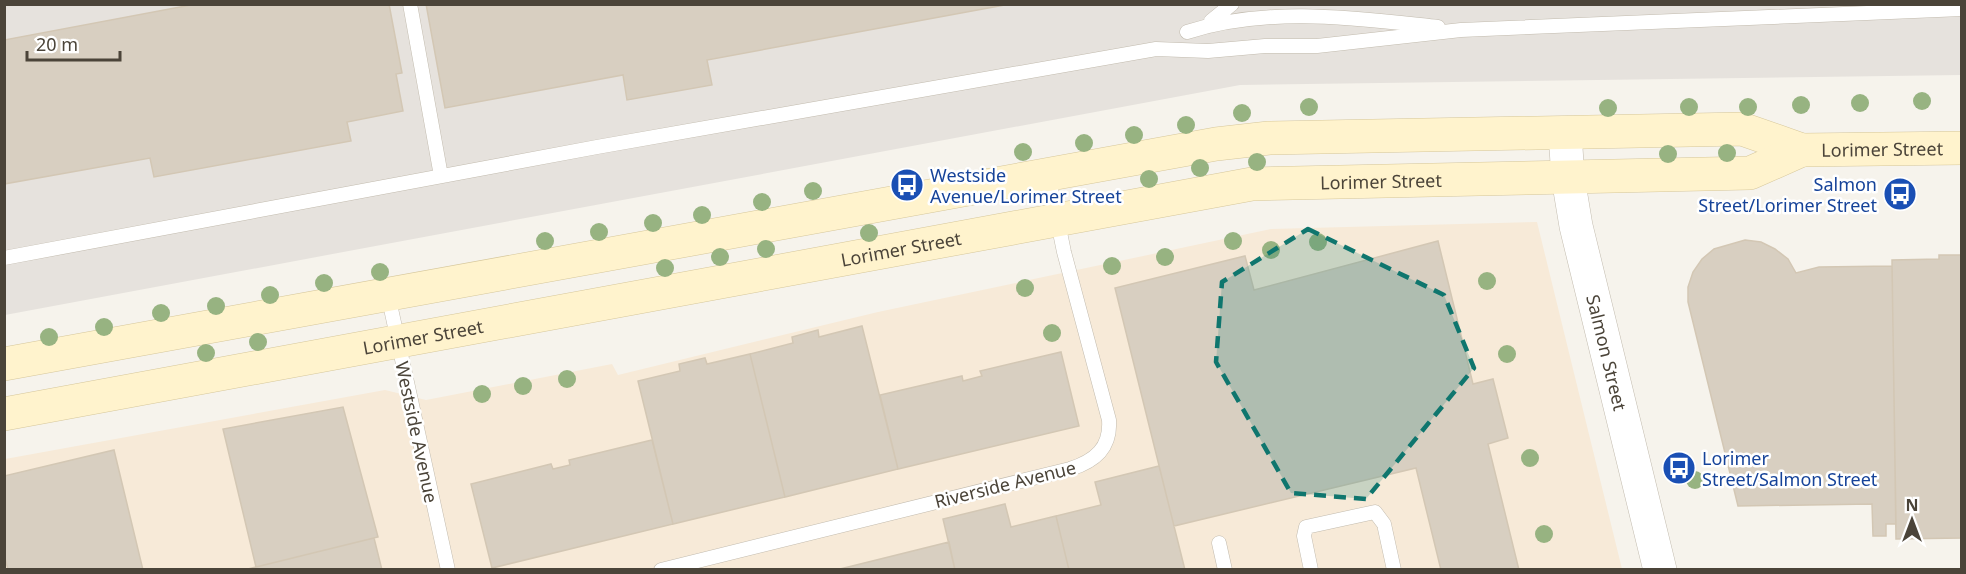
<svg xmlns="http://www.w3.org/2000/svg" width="1966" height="574" viewBox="0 0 1966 574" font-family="'Noto Sans',sans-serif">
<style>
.commercial{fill:#f7ead8}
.industrial{fill:#e6e2dd}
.building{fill:#d8cfc1;stroke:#d3c7b4;stroke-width:1.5}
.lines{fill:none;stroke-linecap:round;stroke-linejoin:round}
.service-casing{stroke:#c2bbae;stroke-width:15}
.tertiary-casing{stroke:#c2bbae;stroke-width:34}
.secondary-casing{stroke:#d6c79b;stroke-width:34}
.service{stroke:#fff;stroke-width:14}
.tertiary{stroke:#fff;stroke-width:33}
.secondary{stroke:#fff3cd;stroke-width:33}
.tree{fill:#97b381}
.marked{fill:#0f766e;fill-opacity:0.2;stroke:#0f766e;stroke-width:4.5;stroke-dasharray:12 8;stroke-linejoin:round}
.labels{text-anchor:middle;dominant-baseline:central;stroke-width:5;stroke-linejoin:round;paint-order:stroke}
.street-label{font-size:18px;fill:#4b4439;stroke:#fff}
.transit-label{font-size:18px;fill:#164399;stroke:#fff;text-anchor:start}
</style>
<rect width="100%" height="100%" fill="#f6f3ec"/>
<!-- commercial -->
<path class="commercial" d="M 1537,222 L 1622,569 L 5,570 L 5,459 L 385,390 L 426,400 L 612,364 L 618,375 L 878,312 L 1271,229 Z"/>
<!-- industrial -->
<path class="industrial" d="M 5,5 L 1961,5 L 1961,75 L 1240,85 L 5,315 Z"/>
<!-- building -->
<path class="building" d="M 196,4 L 389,4 L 402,73 L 396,74 L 403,111 L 347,122 L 351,141 L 154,177 L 150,158 L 4,184 L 4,40 Z
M 426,4 L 1010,4 L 707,60 L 712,85 L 627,100 L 623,75 L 445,108 Z
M 1745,240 L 1761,242 L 1775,249 L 1788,259 L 1796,273 L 1819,267 L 1892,266 L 1896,524 L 1886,524 L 1886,536 L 1873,536 L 1872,504 L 1738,506 L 1688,302 L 1688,287 L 1693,272 L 1702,259 L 1714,249 Z
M 1438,241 L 1473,384 L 1493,379 L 1508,438 L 1488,444 L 1519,570 L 1441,570 L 1416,468 L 1174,526 L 1115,288 L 1245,256 L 1254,290 Z
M 1939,255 L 1962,255 L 1962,538 L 1896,539 L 1892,260 L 1939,259 Z
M 862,326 L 898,469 L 785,497 L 750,354 L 793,343 L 792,337 L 818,330 L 819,337 Z
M 1061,352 L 1079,426 L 898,469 L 880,395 L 962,376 L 963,381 L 982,376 L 980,371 Z
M 750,354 L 785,497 L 673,524 L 638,381 L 680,371 L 679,364 L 705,358 L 707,364 Z
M 343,407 L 378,537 L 256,567 L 223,429 Z
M 652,440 L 673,524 L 492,568 L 471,484 L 551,464 L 553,469 L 570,465 L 569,460 Z
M 114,450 L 143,570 L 8,570 L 4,554 L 4,476 Z
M 1159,466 L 1185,570 L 1069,570 L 1056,516 L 1101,505 L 1095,482 Z
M 1005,504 L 1011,527 L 1056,516 L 1069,570 L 955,570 L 943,519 Z
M 374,538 L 382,570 L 244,570 L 256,567 Z
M 949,542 L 955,570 L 836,570 Z"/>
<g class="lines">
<defs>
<path id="service" d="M 410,4 L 441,176
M 1211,21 L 1232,4
M 1187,32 C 1269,6 1354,18 1438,27
M 4,258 L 597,147 L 1156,49 L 1208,51 L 1265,46 L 1317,46 L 1461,30 L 1962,9
M 388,295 L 448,570
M 1219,543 L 1225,570
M 661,570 L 1070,469 C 1095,461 1111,448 1109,420 L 1064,252 L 1048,174
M 1311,570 L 1304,536 L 1306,527 L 1375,512 L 1384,524 L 1394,570"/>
<g id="tertiary">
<path id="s1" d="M 1565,133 L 1568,178 L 1576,226 L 1660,570"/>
</g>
<g id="secondary">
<path id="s2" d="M 4,364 L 1216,144 L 1269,138 L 1742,129 L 1802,150 L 1962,148"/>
<path id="s3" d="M 4,414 L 1252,184 L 1750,173 L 1802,150"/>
</g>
</defs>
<!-- service casing -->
<use href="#service" class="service-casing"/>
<!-- tertiary casing -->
<use href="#tertiary" class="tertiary-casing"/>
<!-- secondary casing -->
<use href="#secondary" class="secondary-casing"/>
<!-- service -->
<use href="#service" class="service"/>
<!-- tertiary -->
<use href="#tertiary" class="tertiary"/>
<!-- secondary -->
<use href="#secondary" class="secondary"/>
</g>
<!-- trees -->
<g class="tree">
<circle cx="1922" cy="101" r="9"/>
<circle cx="1860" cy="103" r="9"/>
<circle cx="1801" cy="105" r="9"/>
<circle cx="1309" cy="107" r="9"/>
<circle cx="1689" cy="107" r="9"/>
<circle cx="1748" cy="107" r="9"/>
<circle cx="1608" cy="108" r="9"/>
<circle cx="1242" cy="113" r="9"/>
<circle cx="1186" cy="125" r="9"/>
<circle cx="1134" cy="135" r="9"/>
<circle cx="1084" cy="143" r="9"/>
<circle cx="1023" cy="152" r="9"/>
<circle cx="1727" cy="153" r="9"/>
<circle cx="1668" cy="154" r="9"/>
<circle cx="1257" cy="162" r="9"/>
<circle cx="1200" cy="168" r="9"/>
<circle cx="1149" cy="179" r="9"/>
<circle cx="813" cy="191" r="9"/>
<circle cx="762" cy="202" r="9"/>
<circle cx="702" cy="215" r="9"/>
<circle cx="653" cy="223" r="9"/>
<circle cx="599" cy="232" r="9"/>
<circle cx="869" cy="233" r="9"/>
<circle cx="545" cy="241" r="9"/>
<circle cx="1233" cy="241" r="9"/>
<circle cx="1318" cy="242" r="9"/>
<circle cx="766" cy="249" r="9"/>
<circle cx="1271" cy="250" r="9"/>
<circle cx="720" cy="257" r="9"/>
<circle cx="1165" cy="257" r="9"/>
<circle cx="1112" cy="266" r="9"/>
<circle cx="665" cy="268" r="9"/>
<circle cx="380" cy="272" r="9"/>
<circle cx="1487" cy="281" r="9"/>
<circle cx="324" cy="283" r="9"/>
<circle cx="1025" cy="288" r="9"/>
<circle cx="270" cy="295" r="9"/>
<circle cx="216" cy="306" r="9"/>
<circle cx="161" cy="313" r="9"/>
<circle cx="104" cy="327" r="9"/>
<circle cx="1052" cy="333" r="9"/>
<circle cx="49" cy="337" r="9"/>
<circle cx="258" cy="342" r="9"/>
<circle cx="206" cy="353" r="9"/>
<circle cx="1507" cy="354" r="9"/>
<circle cx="567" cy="379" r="9"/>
<circle cx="523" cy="386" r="9"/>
<circle cx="482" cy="394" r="9"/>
<circle cx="1530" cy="458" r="9"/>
<circle cx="1695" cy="480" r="9"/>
<circle cx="1544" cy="534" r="9"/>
</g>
<!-- marked area -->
<path class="marked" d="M 1308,229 L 1444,295 L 1474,368 L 1366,499 L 1291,493 L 1216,362 L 1222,282 Z"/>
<!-- icons -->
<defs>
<symbol id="bus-disc" viewBox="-11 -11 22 22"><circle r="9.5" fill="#1a4fb4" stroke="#fff"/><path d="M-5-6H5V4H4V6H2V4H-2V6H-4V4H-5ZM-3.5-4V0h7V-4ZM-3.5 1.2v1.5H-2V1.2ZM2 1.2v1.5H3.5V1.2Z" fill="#fff"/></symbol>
</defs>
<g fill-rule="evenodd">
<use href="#bus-disc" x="888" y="166" width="38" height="38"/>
<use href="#bus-disc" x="1881" y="175" width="38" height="38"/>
<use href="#bus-disc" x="1660" y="449" width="38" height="38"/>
</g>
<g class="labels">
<!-- street labels -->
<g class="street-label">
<text stroke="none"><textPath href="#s2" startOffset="1902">Lorimer Street</textPath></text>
<text stroke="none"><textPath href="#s3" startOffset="1398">Lorimer Street</textPath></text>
<text stroke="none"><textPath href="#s3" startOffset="912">Lorimer Street</textPath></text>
<text stroke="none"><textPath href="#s3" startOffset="426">Lorimer Street</textPath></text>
<text stroke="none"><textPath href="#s1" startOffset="224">Salmon Street</textPath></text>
<text transform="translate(417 432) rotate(78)">Westside Avenue</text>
<text transform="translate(1005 484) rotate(-14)">Riverside Avenue</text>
</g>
<!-- transit labels -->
<g class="transit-label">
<text x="930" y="175">Westside<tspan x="930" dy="21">Avenue/Lorimer Street</tspan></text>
<text x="1877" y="184" text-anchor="end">Salmon<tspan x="1877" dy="21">Street/Lorimer Street</tspan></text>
<text x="1702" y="458">Lorimer<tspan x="1702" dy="21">Street/Salmon Street</tspan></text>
</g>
</g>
<!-- border -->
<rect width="1966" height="574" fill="none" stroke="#4b4439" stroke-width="12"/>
<!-- north arrow -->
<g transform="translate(1912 520)" stroke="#ffffff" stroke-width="4.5" paint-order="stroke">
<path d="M0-4.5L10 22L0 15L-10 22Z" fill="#4b4439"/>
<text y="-9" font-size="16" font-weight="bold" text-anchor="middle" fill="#4b4439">N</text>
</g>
<!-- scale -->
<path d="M27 51v9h93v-9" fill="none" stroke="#4b4439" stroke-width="3"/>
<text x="36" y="51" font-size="18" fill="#4b4439" stroke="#ffffff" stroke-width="4.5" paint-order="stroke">20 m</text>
</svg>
